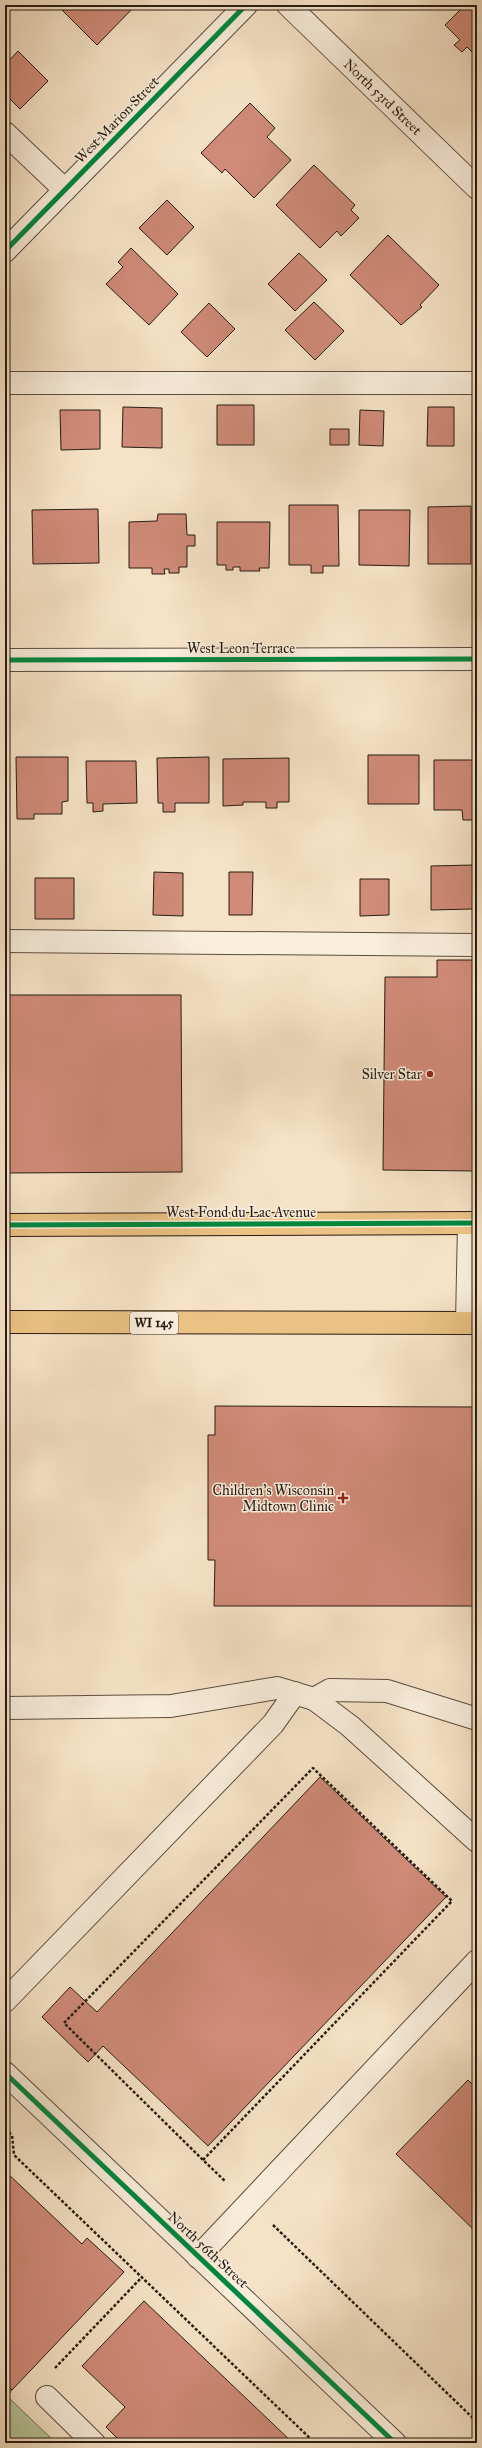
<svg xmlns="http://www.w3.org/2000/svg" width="482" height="2448" viewBox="0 0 482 2448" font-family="'IM FELL Great Primer',serif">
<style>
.green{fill:#b7c59a;stroke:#6f7056}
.building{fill:#d08b79;stroke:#271b12}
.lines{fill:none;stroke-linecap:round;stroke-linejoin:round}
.minor-casing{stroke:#5b4d3f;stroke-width:24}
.major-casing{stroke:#271b12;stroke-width:24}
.path{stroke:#271b12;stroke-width:2.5;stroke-dasharray:3 2;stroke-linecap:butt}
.minor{stroke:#f9eddb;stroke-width:22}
.major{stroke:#ebc284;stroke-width:22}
.cycleway-casing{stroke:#f9eddb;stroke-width:8}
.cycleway{stroke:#00873e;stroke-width:5}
.poi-dot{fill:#8f2418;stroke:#f9eddb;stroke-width:1.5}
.labels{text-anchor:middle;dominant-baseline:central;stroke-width:3;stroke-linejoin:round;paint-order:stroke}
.shield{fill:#f9eddb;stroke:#665a4e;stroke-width:1}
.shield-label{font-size:13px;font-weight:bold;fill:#271b12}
.street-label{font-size:14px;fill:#271b12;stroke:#f9eddb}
.poi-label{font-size:14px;fill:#271b12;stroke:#f9eddb;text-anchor:end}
</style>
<rect width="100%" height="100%" fill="#f6e3c7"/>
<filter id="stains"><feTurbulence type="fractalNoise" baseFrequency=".005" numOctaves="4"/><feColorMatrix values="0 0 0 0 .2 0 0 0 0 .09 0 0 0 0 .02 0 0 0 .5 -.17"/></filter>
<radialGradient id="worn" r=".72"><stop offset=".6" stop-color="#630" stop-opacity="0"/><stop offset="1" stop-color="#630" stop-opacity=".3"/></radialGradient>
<!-- green -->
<path class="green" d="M 5,2384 L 12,2390 L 7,2396 L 56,2443 L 5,2443 Z"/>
<!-- building -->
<path class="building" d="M 67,5 L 136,5 L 97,45 L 62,10 Z
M 465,5 L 477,5 L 477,57 L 467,47 L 462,52 L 454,45 L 460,40 L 445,25 Z
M 18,51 L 48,81 L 20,109 L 5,94 L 5,65 Z
M 250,103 L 275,128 L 267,137 L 291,160 L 254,198 L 225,169 L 222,173 L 201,153 Z
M 314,165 L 355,205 L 351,210 L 359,218 L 341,236 L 337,231 L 320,248 L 276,205 Z
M 167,200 L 194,227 L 167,255 L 139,228 Z
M 388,235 L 439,285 L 420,305 L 422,307 L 401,325 L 350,275 Z
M 131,248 L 178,294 L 149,325 L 106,284 L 123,267 L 118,262 Z
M 299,253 L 327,280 L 295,311 L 268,284 Z
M 314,302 L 344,331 L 315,360 L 285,330 Z
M 209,303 L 235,329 L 207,357 L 181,332 Z
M 217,405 L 254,405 L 254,445 L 217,445 Z
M 123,407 L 162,408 L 162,448 L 122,447 Z
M 428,407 L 454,407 L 454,446 L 427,446 Z
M 60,410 L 100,410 L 100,449 L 61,450 Z
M 360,410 L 384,411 L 383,446 L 359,445 Z
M 330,429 L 349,429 L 349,445 L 330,445 Z
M 289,505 L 338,505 L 339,566 L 323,566 L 323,573 L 311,573 L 311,565 L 289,565 Z
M 471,506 L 471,564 L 428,564 L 428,507 Z
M 98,509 L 99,563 L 33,564 L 32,510 Z
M 359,510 L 410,510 L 409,566 L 359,565 Z
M 158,514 L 186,514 L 187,535 L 195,535 L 195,546 L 187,546 L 187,567 L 179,567 L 179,573 L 169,573 L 169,569 L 164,569 L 165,574 L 152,574 L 152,568 L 129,568 L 129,522 L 157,521 Z
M 217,522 L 270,522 L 269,568 L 259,568 L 260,571 L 240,571 L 240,567 L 233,567 L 233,570 L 226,570 L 226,565 L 217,565 Z
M 368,755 L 419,755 L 419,804 L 368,804 Z
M 16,757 L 68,757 L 68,801 L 62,802 L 62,814 L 34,814 L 34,819 L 17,819 Z
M 209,757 L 209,803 L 175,803 L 175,812 L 163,812 L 163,803 L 158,803 L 157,758 Z
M 289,758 L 289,802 L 277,802 L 277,808 L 266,808 L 266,802 L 243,802 L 243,805 L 223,806 L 223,759 Z
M 434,760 L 477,760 L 477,820 L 463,820 L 462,810 L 434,810 Z
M 86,761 L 136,761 L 137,803 L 103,804 L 103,811 L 93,812 L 93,803 L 87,803 Z
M 473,865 L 473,909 L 431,910 L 431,866 Z
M 154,872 L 183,873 L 183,916 L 153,915 Z
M 229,872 L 253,872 L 252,915 L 229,915 Z
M 35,878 L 74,878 L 74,919 L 35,919 Z
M 360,879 L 389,879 L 389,915 L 360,916 Z
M 437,960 L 477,960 L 477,1171 L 383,1170 L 385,977 L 437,977 Z
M 5,995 L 181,995 L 182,1172 L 5,1173 Z
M 215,1406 L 477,1407 L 477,1606 L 214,1606 L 215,1560 L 208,1560 L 208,1435 L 215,1435 Z
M 320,1777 L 446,1897 L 208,2146 L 103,2046 L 88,2062 L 42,2017 L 70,1987 L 97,2012 Z
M 468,2080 L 477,2089 L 477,2233 L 396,2154 Z
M 5,2171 L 82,2244 L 87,2238 L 124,2272 L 12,2390 L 5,2384 Z
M 144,2301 L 293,2443 L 122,2443 L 106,2427 L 125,2407 L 82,2366 Z"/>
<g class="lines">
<defs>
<g id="minor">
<path id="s1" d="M 288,5 L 477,188"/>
<path d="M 5,133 L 65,190"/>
<path d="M 5,251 L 246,5"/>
<path d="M 5,383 L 477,383"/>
<path d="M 5,660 L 477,659"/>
<path d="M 5,941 L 477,945"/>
<path d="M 467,1323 L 469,1223"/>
<path d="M 314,1699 L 330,1690 L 387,1691 L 477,1719"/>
<path d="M 5,1708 L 171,1706 L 277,1688 L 314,1699 L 350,1726 L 477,1841"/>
<path d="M 5,2001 L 273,1724 L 295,1693"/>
<path d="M 5,2073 L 395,2443"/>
<path d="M 198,2257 L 477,1961"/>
<path d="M 47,2397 L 94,2443"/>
</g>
<path id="major" d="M 5,1225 L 477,1223
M 5,1322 L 477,1323"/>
</defs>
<!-- minor casing -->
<use href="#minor" class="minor-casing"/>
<!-- major casing -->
<use href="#major" class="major-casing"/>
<!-- path -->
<path class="path" d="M 5,2129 L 12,2135 L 14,2155 L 315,2443
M 203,2160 L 452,1901 L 313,1768 L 64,2023 L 203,2160 L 225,2181
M 273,2225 L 477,2422
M 55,2368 L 142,2277"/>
<!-- minor -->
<use href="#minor" class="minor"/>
<!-- major -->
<use href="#major" class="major"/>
<defs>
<path id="cycleway" d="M 5,251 L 246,5
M 5,660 L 477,659
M 5,1225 L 477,1223
M 5,2073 L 395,2443"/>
</defs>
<!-- cycleway casing -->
<use href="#cycleway" class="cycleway-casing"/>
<!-- cycleway -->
<use href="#cycleway" class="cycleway"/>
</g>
<!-- markers -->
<g class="poi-dot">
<circle cx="430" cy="1074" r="4"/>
<path d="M341 1492h4v4h4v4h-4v4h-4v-4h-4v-4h4z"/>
</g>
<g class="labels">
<!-- shield labels -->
<rect class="shield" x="130" y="1312" width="48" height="22" rx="3"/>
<g class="shield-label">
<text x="154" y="1323">WI 145</text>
</g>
<!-- street labels -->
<g class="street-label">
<text stroke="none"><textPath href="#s1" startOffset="132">North 53rd Street</textPath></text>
<text transform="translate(117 120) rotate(-46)">West Marion Street</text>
<text x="241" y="648">West Leon Terrace</text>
<text x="241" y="1212">West Fond du Lac Avenue</text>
<text transform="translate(208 2250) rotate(43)">North 56th Street</text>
</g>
<!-- poi labels -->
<g class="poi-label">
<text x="422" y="1074">Silver Star</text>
<text x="334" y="1490">Children's Wisconsin<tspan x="334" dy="16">Midtown Clinic</tspan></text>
</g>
</g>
<!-- margin -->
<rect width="482" height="2448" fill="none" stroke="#f6e3c7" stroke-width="20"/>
<rect x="6" y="6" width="470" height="2436" fill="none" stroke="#271b12" stroke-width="2"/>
<rect x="10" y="10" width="462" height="2428" fill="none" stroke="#271b12"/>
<rect width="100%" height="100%" filter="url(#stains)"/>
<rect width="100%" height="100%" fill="url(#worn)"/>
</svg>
